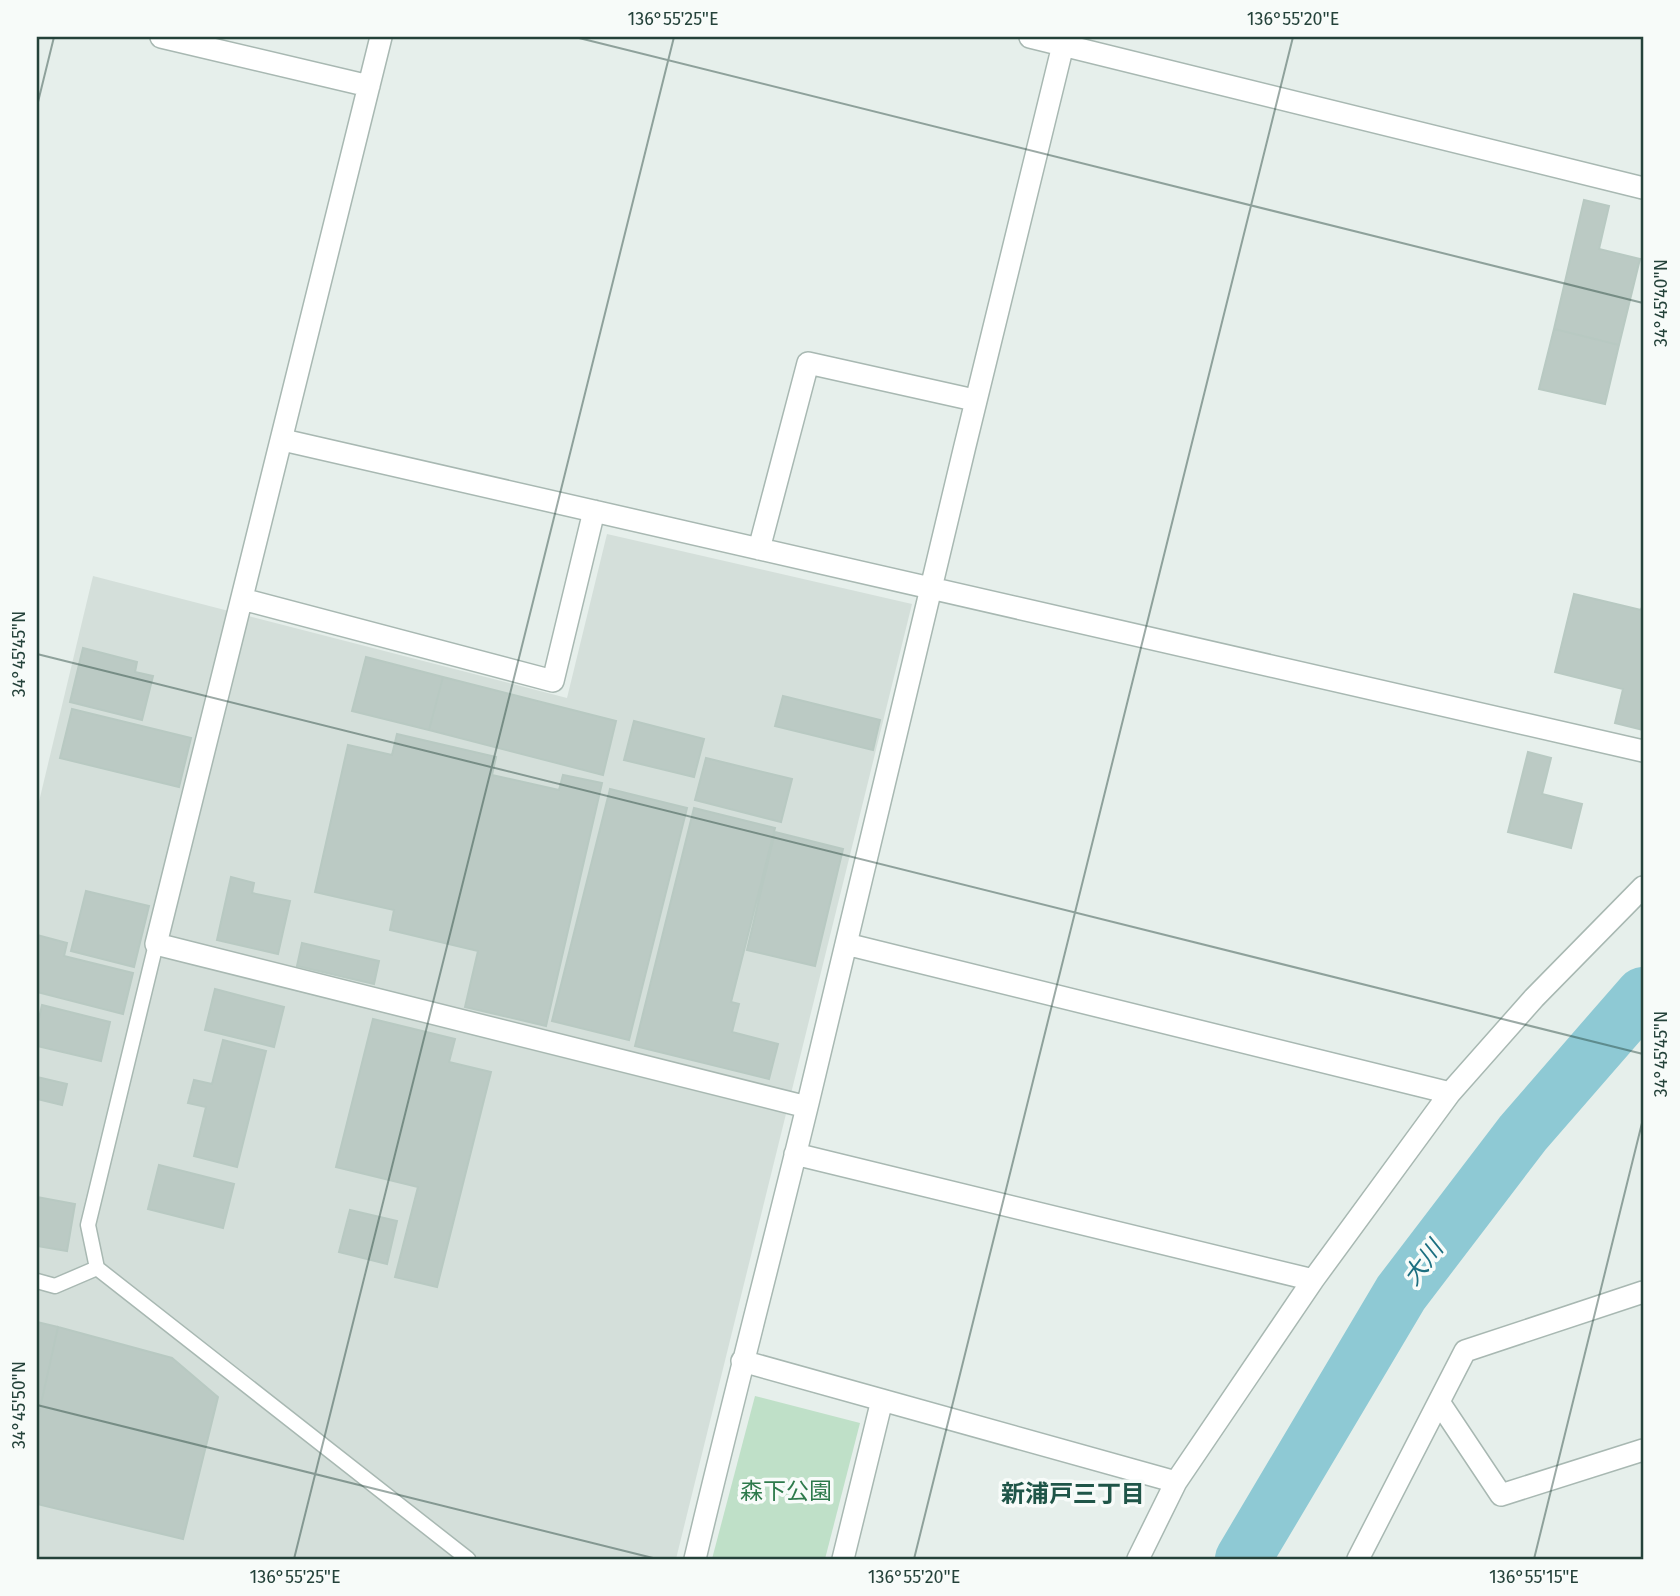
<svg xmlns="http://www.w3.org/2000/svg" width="1680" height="1596" viewBox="0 0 1680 1596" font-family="'Fira Sans','Noto Sans JP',sans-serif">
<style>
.built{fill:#d4dfda}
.green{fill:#bfe0c8}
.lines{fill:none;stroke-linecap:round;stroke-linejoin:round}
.river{stroke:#8ec9d4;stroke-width:56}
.building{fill:#bbcac4;stroke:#b8c9c2;stroke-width:2}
.lane-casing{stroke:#a8b8b2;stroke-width:17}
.street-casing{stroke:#a8b8b2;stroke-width:24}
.lane{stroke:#fff;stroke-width:14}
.street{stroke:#fff;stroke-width:21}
.ticks{fill:none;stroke:#24423a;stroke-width:2;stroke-opacity:0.45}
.labels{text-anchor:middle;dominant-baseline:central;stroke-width:7;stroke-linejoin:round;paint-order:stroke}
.park-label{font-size:23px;fill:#2d7a4b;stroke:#f7fbf9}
.water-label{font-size:24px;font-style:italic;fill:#1c6f80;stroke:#f7fbf9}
.neighbourhood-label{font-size:24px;font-weight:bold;fill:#1f5548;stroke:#f7fbf9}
.neatline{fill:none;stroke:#24423a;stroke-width:2.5}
.ticks-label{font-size:18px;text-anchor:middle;fill:#24423a}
</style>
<rect width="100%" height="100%" fill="#e6efeb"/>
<!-- built -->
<path class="built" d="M 607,534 L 912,604 L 676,1559 L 37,1559 L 37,810 L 93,576 L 567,698 Z"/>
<!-- green -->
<path class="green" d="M 755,1396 L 860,1423 L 825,1559 L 712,1559 Z"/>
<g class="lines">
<!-- river -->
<path class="river" d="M 1243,1559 L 1401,1293 L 1523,1133 L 1643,995"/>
</g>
<!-- building -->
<path class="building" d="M 1584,200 L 1609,206 L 1599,249 L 1640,259 L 1619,345 L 1554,329 Z
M 1554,329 L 1619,345 L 1605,404 L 1539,389 Z
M 1574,594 L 1641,610 L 1643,604 L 1643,730 L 1615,723 L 1623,689 L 1555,672 Z
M 83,648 L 137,662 L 135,672 L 153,676 L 142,720 L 70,702 Z
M 366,657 L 443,677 L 429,730 L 352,711 Z
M 443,677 L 616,721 L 603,775 L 429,730 Z
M 783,696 L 880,720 L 873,750 L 775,726 Z
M 72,709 L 191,738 L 179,787 L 60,758 Z
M 634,721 L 704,739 L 694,777 L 624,760 Z
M 397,734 L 496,757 L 492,775 L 559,790 L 563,775 L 602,783 L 546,1026 L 465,1007 L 478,951 L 390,930 L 394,910 L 315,892 L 348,745 L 392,755 Z
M 1528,752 L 1551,758 L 1542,794 L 1582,804 L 1571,848 L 1508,832 Z
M 706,758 L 792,779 L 781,822 L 695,800 Z
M 610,789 L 687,808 L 629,1040 L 552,1021 Z
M 694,808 L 775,828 L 731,1002 L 739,1004 L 732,1032 L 778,1044 L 769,1079 L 635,1046 Z
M 775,832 L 843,849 L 815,966 L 747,950 Z
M 231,877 L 254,883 L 252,893 L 290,901 L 278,954 L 217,940 Z
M 86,891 L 149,906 L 134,967 L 71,951 Z
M 37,935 L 67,943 L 64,956 L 133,973 L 123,1014 L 37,992 Z
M 302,943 L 379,961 L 374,984 L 297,966 Z
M 215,989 L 284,1007 L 274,1047 L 205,1030 Z
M 42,1005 L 110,1022 L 101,1061 L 37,1046 L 37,1027 Z
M 373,1019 L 455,1039 L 449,1062 L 491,1072 L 437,1287 L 395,1277 L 418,1187 L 336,1167 Z
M 223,1040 L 266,1051 L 237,1167 L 194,1156 L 206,1107 L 188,1103 L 194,1080 L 212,1084 Z
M 37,1077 L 67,1084 L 62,1105 L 37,1099 Z
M 159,1165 L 234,1184 L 223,1228 L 148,1209 Z
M 37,1197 L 75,1204 L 67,1251 L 37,1246 Z
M 350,1210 L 397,1221 L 387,1264 L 339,1252 Z
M 37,1322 L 58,1327 L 37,1422 Z
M 58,1327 L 172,1358 L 218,1397 L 183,1539 L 37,1504 L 37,1422 Z"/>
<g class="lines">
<defs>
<path id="lane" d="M 156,944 L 88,1225 L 97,1268 L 468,1559
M 37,1281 L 55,1286 L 97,1268"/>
<path id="street" d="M 161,37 L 369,86
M 381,37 L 156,944 L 807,1107
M 1030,37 L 1643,188
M 283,440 L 1643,751
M 759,549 L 808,363 L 974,400
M 242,599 L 553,681 L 594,511
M 846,944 L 1450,1093
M 795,1154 L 1313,1280
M 742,1361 L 1176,1482
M 1439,1402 L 1501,1495 L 1643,1450
M 695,1559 C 731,1407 771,1255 808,1103 C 893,750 975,397 1063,45
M 843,1559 L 882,1400
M 1138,1559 L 1176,1482 L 1313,1280 L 1450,1093 L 1534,998 L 1643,887
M 1358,1559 L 1465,1351 L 1643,1292"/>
</defs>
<!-- lane casing -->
<use href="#lane" class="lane-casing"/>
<!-- street casing -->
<use href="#street" class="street-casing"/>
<!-- lane -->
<use href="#lane" class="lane"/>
<!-- street -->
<use href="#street" class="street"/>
</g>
<!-- ticks -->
<path class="ticks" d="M 575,37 L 1643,303M 37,106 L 54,37M 37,654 L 1643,1054M 37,1405 L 657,1559M 294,1559 L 674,37M 914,1559 L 1293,37M 1534,1559 L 1643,1119"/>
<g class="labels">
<!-- park labels -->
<g class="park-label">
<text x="786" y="1491">森下公園</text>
</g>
<!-- water labels -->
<g class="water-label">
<text transform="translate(1423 1263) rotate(-53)">大川</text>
</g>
<!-- neighbourhood labels -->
<g class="neighbourhood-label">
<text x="1073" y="1494">新浦戸三丁目</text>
</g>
</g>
<!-- border -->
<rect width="1680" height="1596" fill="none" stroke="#f7fbf9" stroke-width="77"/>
<rect x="38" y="38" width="1604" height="1520" class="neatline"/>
<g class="ticks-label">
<text x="673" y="25">136°55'25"E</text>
<text x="1293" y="25">136°55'20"E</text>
<text transform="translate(1661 303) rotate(-90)" y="6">34°45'40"N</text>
<text transform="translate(19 654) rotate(-90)" y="6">34°45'45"N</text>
<text transform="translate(1661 1054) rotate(-90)" y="6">34°45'45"N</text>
<text transform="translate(19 1405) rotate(-90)" y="6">34°45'50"N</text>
<text x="295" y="1583">136°55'25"E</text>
<text x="914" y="1583">136°55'20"E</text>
<text x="1534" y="1583">136°55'15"E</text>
</g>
</svg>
